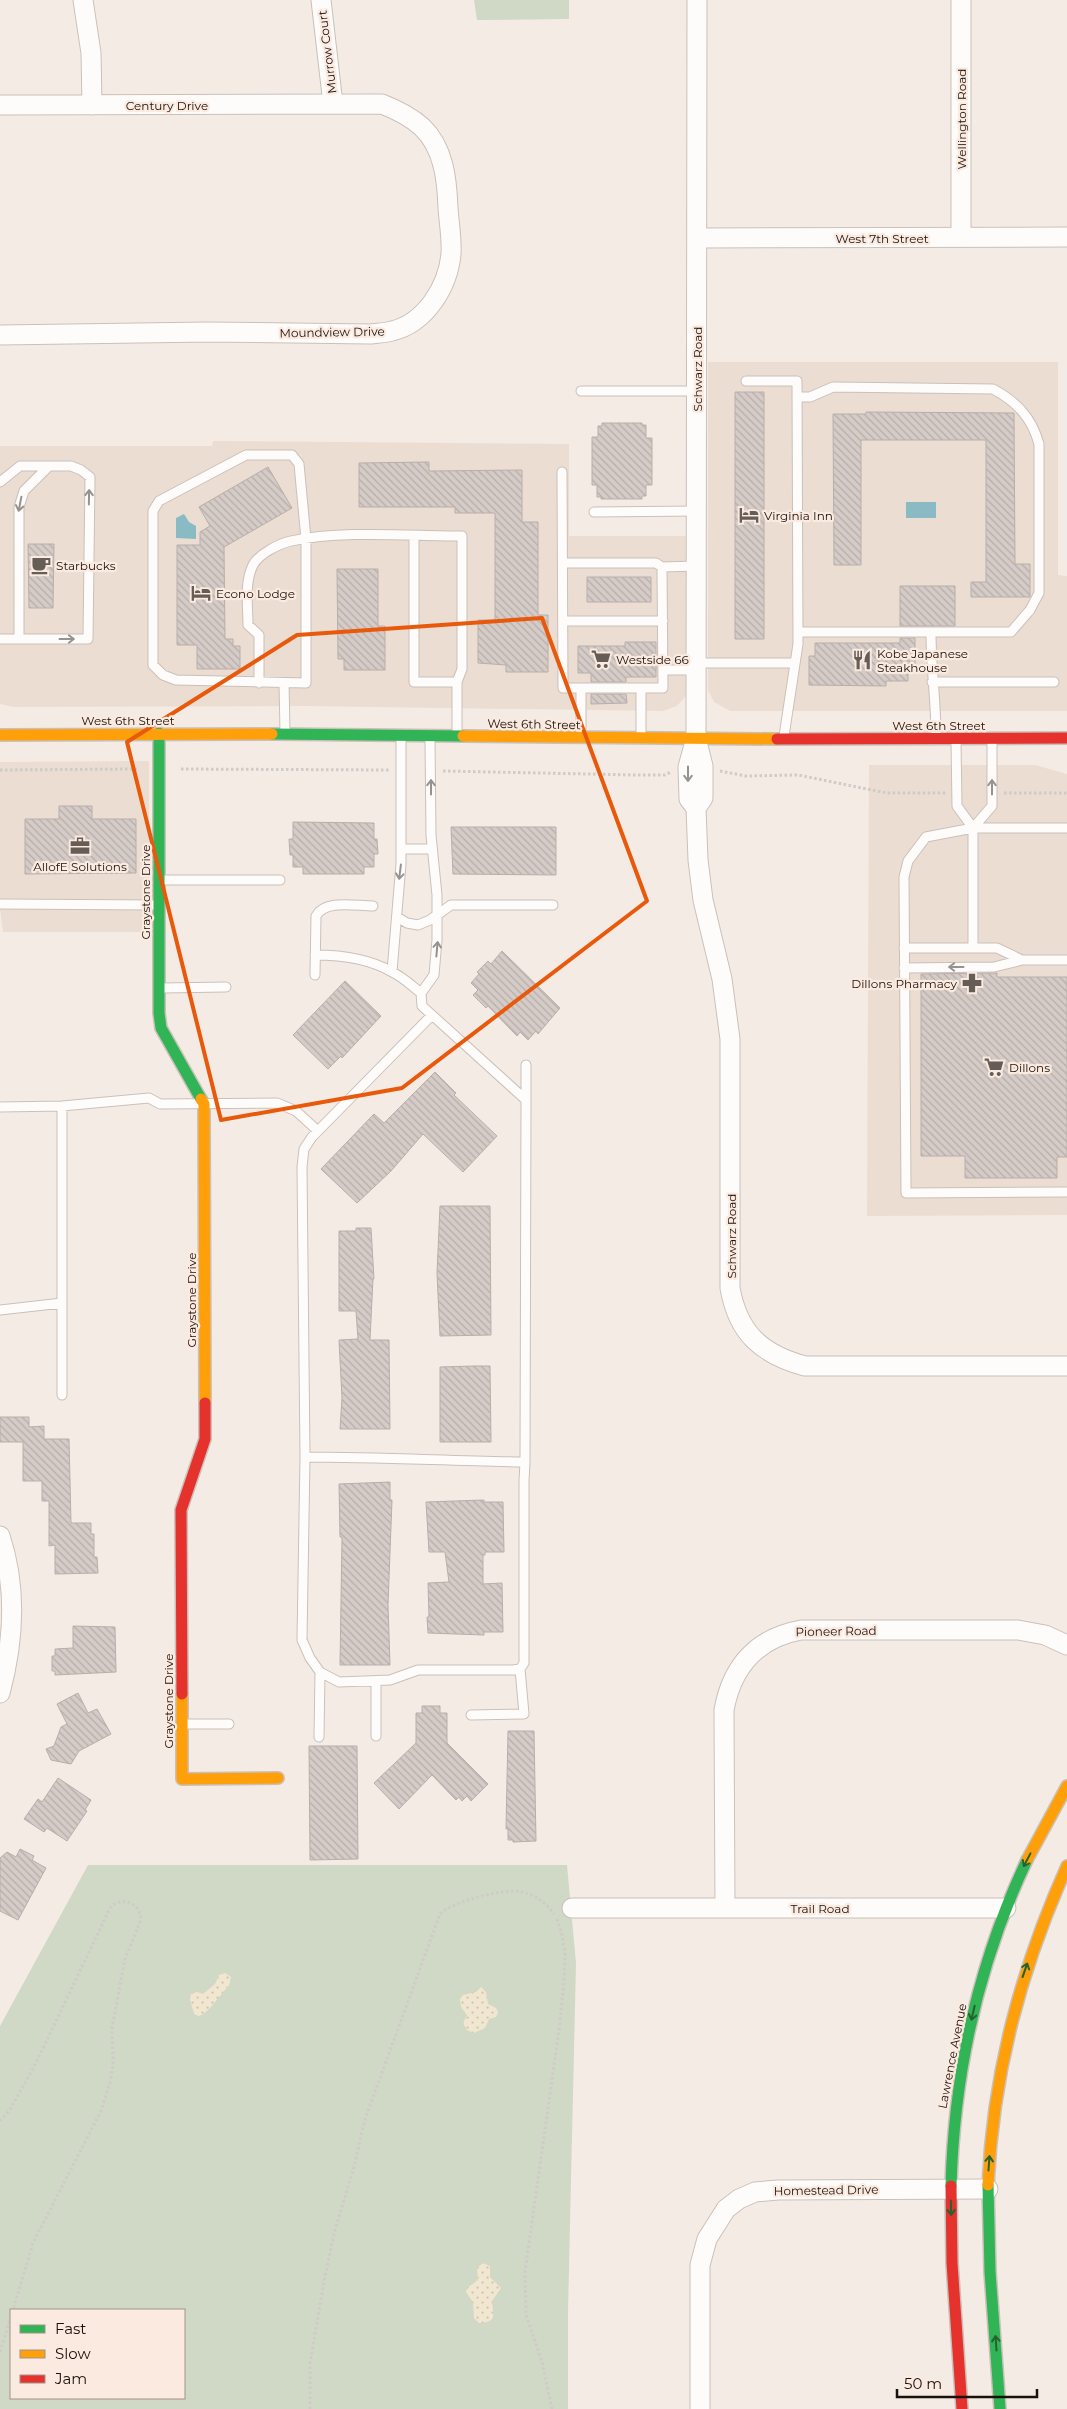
<svg xmlns="http://www.w3.org/2000/svg" width="1067" height="2409" viewBox="0 0 1067 2409" font-family="Montserrat,sans-serif">
<style>
.commercial{fill:#ebddd1}
.green{fill:#d0d9c5;fill-rule:evenodd}
.sand{fill:url(#sand-dots)}
.water{fill:#8abbc4}
.building{fill:url(#building-back-hatch);stroke:#b8aeab}
.lines{fill:none;stroke-linecap:round;stroke-linejoin:round}
.lane-casing{stroke:#cac0ba;stroke-width:11}
.street-casing{stroke:#cac0ba;stroke-width:21}
.fast-casing{stroke:#cac0ba;stroke-width:14}
.slow-casing{stroke:#cac0ba;stroke-width:14}
.jam-casing{stroke:#cac0ba;stroke-width:14}
.path{stroke:#cfcbc8;stroke-width:3;stroke-dasharray:2.5 2.5;stroke-linecap:butt}
.lane{stroke:#fefcfb;stroke-width:9}
.street{stroke:#fefcfb;stroke-width:19}
.fast{stroke:#30b455;stroke-width:11}
.slow{stroke:#ff9f0a;stroke-width:11}
.jam{stroke:#e5322d;stroke-width:11}
.oneway{stroke:#98928f}
.oneway2{stroke:#266230}
.marked{fill:none;stroke:#e8590c;stroke-width:4;stroke-linejoin:round}
.labels{text-anchor:middle;dominant-baseline:central;stroke-width:4.5;stroke-linejoin:round;paint-order:stroke}
.street-label{font-size:12px;fill:#1b110b;stroke:#fbeadf}
.poi-label{font-size:12px;fill:#1b110b;stroke:#fbeadf;text-anchor:start}
</style>
<defs>
<pattern id="sand-dots" width="8" height="8" patternUnits="userSpaceOnUse" patternTransform="scale(1.25)"><rect width="8" height="8" fill="#f1e7d0"/><path d="M2 2h.1M6 6h.1" fill="none" stroke="#cec5b1" stroke-width="1.8" stroke-linecap="round"/></pattern>
<pattern id="building-back-hatch" width="6" height="6" patternUnits="userSpaceOnUse" patternTransform="scale(1.25)"><rect width="6" height="6" fill="#d5cbc7"/><path d="M-1 5l2 2M0 0l6 6M5-1l2 2" fill="none" stroke="#b6adaa"/></pattern>
</defs>
<rect width="100%" height="100%" fill="#f5ebe5"/>
<!-- commercial -->
<path class="commercial" d="M 708,362 L 1058,362 L 1058,575 L 1067,576 L 1067,711 L 730,711 L 714,702 L 708,690 Z
M 213,441 L 569,444 L 569,536 L 687,536 L 687,686 L 685,697 L 677,706 L 663,711 L 303,706 L 14,707 L 0,704 L 0,446 L 212,446 Z
M 149,761 L 149,932 L 3,932 L 0,909 L 0,762 Z
M 869,765 L 1035,765 L 1067,774 L 1067,1215 L 867,1216 Z"/>
<!-- green -->
<path class="green" d="M 474,0 L 569,0 L 569,19 L 477,20 Z
M 88,1865 L 567,1865 L 576,1963 L 568,2312 L 568,2409 L 0,2409 L 0,2026 ZM 11,2310 L 184,2310 L 184,2398 L 11,2398 Z"/>
<!-- sand -->
<path class="sand" d="M 225,1973 L 231,1977 L 229,1986 C 220,1994 209,2013 199,2016 L 194,2014 L 190,2000 L 191,1994 L 197,1992 L 203,1994 L 215,1984 L 219,1975 Z
M 481,1987 L 486,1992 L 488,2004 L 496,2008 L 498,2012 L 496,2017 L 489,2019 L 485,2028 L 474,2033 L 467,2030 L 463,2023 L 467,2015 L 461,2007 L 460,1999 L 463,1995 L 476,1992 Z
M 483,2263 L 490,2266 L 490,2277 L 501,2288 L 492,2301 C 493,2315 498,2322 479,2323 L 474,2318 L 473,2302 L 466,2292 L 467,2288 L 478,2280 L 477,2268 Z"/>
<!-- water -->
<path class="water" d="M 906,502 L 936,502 L 936,518 L 906,518 Z
M 184,514 L 189,522 L 196,526 L 196,539 L 176,538 L 176,518 Z"/>
<!-- building -->
<path class="building" d="M 735,392 L 764,392 L 764,639 L 735,639 Z
M 866,412 L 1014,413 L 1015,564 L 1030,564 L 1030,597 L 971,597 L 971,582 L 986,582 L 986,440 L 861,440 L 861,565 L 834,565 L 833,414 L 866,414 Z
M 602,423 L 642,423 L 642,425 L 646,425 L 646,438 L 652,438 L 652,485 L 646,485 L 646,496 L 642,496 L 642,499 L 601,499 L 601,497 L 597,497 L 597,485 L 592,485 L 592,437 L 598,437 L 598,426 L 602,426 Z
M 429,462 L 429,471 L 522,470 L 522,522 L 538,522 L 538,615 L 548,615 L 548,672 L 506,672 L 506,665 L 478,663 L 478,620 L 495,620 L 495,513 L 455,513 L 455,507 L 359,507 L 359,463 Z
M 268,467 L 292,508 L 224,547 L 225,639 L 233,639 L 233,646 L 240,646 L 240,669 L 197,669 L 197,645 L 177,645 L 177,545 L 200,545 L 200,532 L 210,526 L 199,507 Z
M 28,544 L 54,544 L 53,608 L 29,608 Z
M 337,569 L 378,569 L 378,626 L 385,626 L 385,670 L 344,670 L 344,659 L 338,659 Z
M 587,577 L 651,577 L 651,602 L 587,602 Z
M 900,586 L 955,586 L 955,626 L 900,626 Z
M 900,638 L 915,638 L 915,665 L 908,665 L 908,681 L 886,681 L 886,686 L 809,685 L 809,656 L 815,656 L 815,643 L 900,643 Z
M 625,642 L 656,642 L 656,677 L 626,677 L 626,682 L 591,682 L 591,673 L 578,673 L 578,646 L 625,646 Z
M 591,694 L 626,694 L 627,703 L 591,704 Z
M 59,806 L 92,806 L 92,819 L 136,819 L 136,873 L 25,874 L 25,819 L 59,819 Z
M 293,822 L 374,823 L 374,839 L 377,839 L 378,854 L 374,854 L 374,867 L 364,867 L 364,874 L 303,874 L 303,867 L 293,867 L 293,855 L 290,855 L 289,839 L 293,839 Z
M 451,827 L 556,827 L 556,875 L 453,874 Z
M 502,951 L 560,1008 L 538,1034 L 536,1031 L 528,1040 L 520,1032 L 517,1036 L 488,1006 L 486,1008 L 473,995 L 478,990 L 471,983 L 479,974 L 477,972 L 488,961 L 491,964 Z
M 997,973 L 997,977 L 1067,977 L 1067,1157 L 1057,1157 L 1057,1178 L 965,1178 L 965,1156 L 921,1156 L 921,974 Z
M 345,981 L 381,1016 L 342,1058 L 341,1056 L 328,1069 L 293,1035 Z
M 435,1072 L 456,1093 L 454,1095 L 497,1136 L 463,1172 L 423,1134 L 391,1171 L 357,1203 L 321,1169 L 374,1114 L 384,1123 Z
M 440,1206 L 490,1206 L 491,1335 L 440,1336 L 437,1273 Z
M 356,1228 L 371,1228 L 374,1279 L 373,1279 L 370,1340 L 389,1340 L 390,1429 L 340,1429 L 342,1398 L 339,1340 L 358,1339 L 356,1311 L 339,1311 L 339,1231 L 356,1231 Z
M 474,1366 L 490,1366 L 491,1442 L 440,1442 L 440,1367 Z
M 0,1417 L 29,1417 L 29,1427 L 44,1426 L 44,1439 L 69,1439 L 71,1523 L 91,1523 L 91,1534 L 94,1534 L 94,1557 L 97,1557 L 98,1573 L 55,1574 L 55,1545 L 49,1546 L 49,1501 L 42,1501 L 42,1481 L 23,1481 L 23,1442 L 0,1442 Z
M 390,1482 L 390,1500 L 392,1500 L 388,1605 L 390,1665 L 340,1665 L 342,1537 L 340,1537 L 339,1484 Z
M 484,1500 L 484,1502 L 503,1502 L 504,1552 L 485,1552 L 485,1555 L 483,1555 L 483,1584 L 502,1583 L 503,1632 L 484,1632 L 484,1635 L 428,1633 L 427,1617 L 429,1617 L 428,1583 L 449,1582 L 445,1552 L 429,1552 L 426,1502 Z
M 73,1626 L 115,1627 L 116,1672 L 55,1675 L 55,1671 L 52,1671 L 52,1656 L 55,1656 L 55,1649 L 73,1648 Z
M 78,1693 L 88,1713 L 97,1709 L 111,1734 L 79,1751 L 71,1764 L 51,1760 L 46,1749 L 54,1746 L 61,1727 L 67,1724 L 57,1704 Z
M 422,1706 L 440,1706 L 440,1713 L 447,1713 L 447,1743 L 488,1784 L 471,1801 L 467,1796 L 462,1801 L 459,1797 L 456,1800 L 432,1775 L 399,1809 L 374,1783 L 416,1743 L 416,1713 L 422,1713 Z
M 508,1731 L 534,1731 L 536,1841 L 513,1842 L 513,1840 L 508,1840 L 508,1829 L 506,1829 Z
M 309,1746 L 357,1746 L 358,1859 L 310,1860 Z
M 58,1778 L 91,1800 L 85,1810 L 87,1811 L 67,1841 L 47,1828 L 44,1832 L 24,1819 L 38,1799 L 42,1802 Z
M 20,1849 L 34,1856 L 32,1860 L 46,1868 L 18,1920 L 0,1911 L 0,1858 L 7,1852 L 16,1857 Z"/>
<g class="lines">
<defs>
<path id="lane" d="M 746,381 L 797,381 L 798,644 L 784,736
M 581,391 L 697,391
M 797,397 L 810,397 L 833,387 L 993,389 C 1017,402 1032,418 1039,444 L 1039,593 L 1030,610 L 1011,632 L 799,632
M 246,455 L 292,455 L 299,464 L 306,539 L 306,683 L 176,680 L 163,675 L 153,665 L 153,511 L 159,501 Z
M 562,472 L 563,688 L 663,688 L 662,567
M 0,482 L 20,466 L 71,466 L 81,470 L 90,477 L 88,639 L 0,639
M 594,512 L 697,511
M 414,536 L 414,682 L 457,682
M 563,563 L 656,563 L 662,567 L 697,566
M 563,621 L 663,621
M 931,632 C 931,668 936,701 936,736
M 19,639 L 19,507 L 24,491 L 49,466
M 697,663 L 795,663
M 663,670 L 697,670
M 932,682 L 1054,682
M 259,683 L 259,635 L 248,625 C 248,606 244,583 253,565 C 259,554 278,544 291,541 C 343,530 408,536 462,536 L 462,669 L 457,682 L 457,734
M 284,683 L 285,732
M 581,688 L 581,735
M 641,688 L 641,736
M 430,739 L 431,835 L 437,895 L 437,940 L 434,975 L 421,993 L 422,1006 L 432,1015
M 956,741 L 957,806 L 973,828 L 973,948
M 973,828 L 992,806 L 992,740
M 1067,828 L 973,828 L 926,837 L 908,861 L 904,877 L 906,1193 L 1067,1192
M 402,849 L 432,849
M 160,880 L 280,880
M 0,904 L 156,905
M 397,917 L 407,923 L 418,925 L 430,920 L 451,905 L 553,905
M 904,948 L 997,948 L 1022,960 L 1067,960
M 315,955 C 341,955 370,959 392,972 C 403,977 412,986 421,993
M 904,968 L 994,967 L 1022,960
M 392,971 L 401,864 L 401,738
M 315,975 L 316,916 C 325,899 355,906 373,906
M 162,988 L 226,987
M 526,1065 L 526,1100 L 525,1462 L 524,1481 L 524,1663 L 520,1669 L 513,1670 L 418,1670 L 390,1680 L 339,1682 L 320,1672 L 310,1658 L 302,1640 L 305,1457 L 302,1167 L 304,1149 L 312,1137 L 432,1015 L 526,1100
M 62,1106 L 62,1395
M 0,1107 L 62,1106 L 149,1098 L 160,1104 L 277,1103 L 296,1111 L 318,1131
M 0,1310 L 62,1303
M 305,1457 C 379,1457 452,1461 525,1462
M 376,1682 L 376,1736
M 471,1715 L 524,1714 L 520,1669
M 184,1724 L 229,1724
M 319,1737 L 320,1672"/>
<path id="street" d="M 83,0 L 91,53 L 92,105
M 321,0 L 333,104
M 961,0 L 961,237
M 0,105 L 382,104 C 397,110 410,116 422,127 C 444,148 447,180 448,208 C 449,223 452,239 451,254 C 448,286 426,323 392,331 C 385,333 377,333 370,334 L 208,332 L 0,335
M 698,238 L 1067,237
M 696,738 L 688,767 L 689,799 L 696,808 L 698,860 L 703,900 L 722,979 L 730,1039 L 730,1288 C 738,1333 761,1354 805,1366 L 1067,1366
M 696,808 L 703,798 L 703,766 L 696,738 L 697,0
M 0,1536 C 17,1587 14,1641 0,1693
M 572,1908 L 1006,1908
M 725,1908 L 724,1710 C 732,1666 757,1638 801,1630 L 1018,1630 L 1045,1635 L 1067,1645
M 700,2409 L 700,2265 L 707,2239 L 726,2209 L 739,2199 L 755,2192 L 778,2190 L 988,2189"/>
<path id="fast" d="M 159,733 L 159,1013 L 161,1028 L 201,1099
M 272,734 L 463,736
M 988,2185 L 990,2272 L 1000,2409
M 951,2186 C 954,2072 978,1964 1027,1860"/>
<path id="slow" d="M 0,735 L 272,734
M 463,736 L 777,739
M 201,1099 L 204,1104 L 205,1403
M 182,1694 L 182,1779 L 278,1778
M 1027,1860 L 1067,1786
M 988,2185 C 993,2072 1021,1969 1067,1866"/>
<path id="jam" d="M 777,739 L 1067,738
M 182,1694 L 181,1510 L 205,1439 L 205,1403
M 951,2186 L 952,2263 L 962,2409"/>
</defs>
<!-- lane casing -->
<use href="#lane" class="lane-casing"/>
<!-- street casing -->
<use href="#street" class="street-casing"/>
<!-- fast casing -->
<use href="#fast" class="fast-casing"/>
<!-- slow casing -->
<use href="#slow" class="slow-casing"/>
<!-- jam casing -->
<use href="#jam" class="jam-casing"/>
<!-- path -->
<path class="path" d="M 181,769 L 389,770
M 0,770 L 137,769
M 443,771 L 636,775 L 665,775 L 671,772
M 720,771 L 746,776 L 798,775 L 887,793 L 946,793
M 1004,793 L 1067,793
M 0,2121 L 9,2111 L 34,2067 L 110,1908 C 117,1899 127,1901 136,1906 L 141,1915 L 140,1922 L 125,1959 L 112,2028 L 113,2064 L 110,2083 L 101,2111 L 33,2243 L 13,2310
M 0,2352 L 11,2317
M 310,2409 L 310,2363 L 325,2276 L 335,2230 L 354,2167 L 365,2119 L 440,1914 C 453,1901 504,1888 522,1892 C 536,1895 546,1903 554,1914
M 552,2409 L 542,2362 L 526,2315 L 525,2272 L 559,2030 L 564,1983 L 565,1952 L 562,1935 L 557,1919"/>
<!-- lane -->
<use href="#lane" class="lane"/>
<!-- street -->
<use href="#street" class="street"/>
<!-- fast -->
<use href="#fast" class="fast"/>
<!-- slow -->
<use href="#slow" class="slow"/>
<!-- jam -->
<use href="#jam" class="jam"/>
</g>
<!-- one-way arrows -->
<defs><path id="oneway-shaft" d="M-6 0H5M1.5-3L5.5 0L1.5 3" fill="none" stroke-width="1.6" stroke-linecap="round" stroke-linejoin="round" transform="scale(1.25)"/></defs>
<g class="oneway">
<use href="#oneway-shaft" transform="translate(89 497) rotate(-89)"/>
<use href="#oneway-shaft" transform="translate(20 504) rotate(101)"/>
<use href="#oneway-shaft" transform="translate(67 639)"/>
<use href="#oneway-shaft" transform="translate(688 774) rotate(90)"/>
<use href="#oneway-shaft" transform="translate(431 787) rotate(-90)"/>
<use href="#oneway-shaft" transform="translate(992 787) rotate(-90)"/>
<use href="#oneway-shaft" transform="translate(400 872) rotate(97)"/>
<use href="#oneway-shaft" transform="translate(437 949) rotate(-85)"/>
<use href="#oneway-shaft" transform="translate(956 967) rotate(180)"/>
</g>
<g class="oneway2">
<use href="#oneway-shaft" transform="translate(1027 1860) rotate(118)"/>
<use href="#oneway-shaft" transform="translate(1025 1970) rotate(-71)"/>
<use href="#oneway-shaft" transform="translate(973 2013) rotate(103)"/>
<use href="#oneway-shaft" transform="translate(989 2163) rotate(-86)"/>
<use href="#oneway-shaft" transform="translate(951 2208) rotate(89)"/>
<use href="#oneway-shaft" transform="translate(996 2343) rotate(-94)"/>
</g>
<!-- marked area -->
<path class="marked" d="M 542,618 L 647,901 L 402,1088 L 221,1120 L 127,742 L 297,635 Z"/>
<!-- icons -->
<defs>
<symbol id="hotel-bare" viewBox="-9 -9 18 18"><path d="M-6-4.5h1.5V1H6V5H4.5V3h-9V5H-6ZM-4 0a1.8 1.8 0 1 1 3.6 0ZM.5 0V-2.5h3Q6-2.5 6 0Z" fill="#675d57" stroke="#fbeadf" stroke-width="2.5" paint-order="stroke"/></symbol>
<symbol id="cafe-bare" viewBox="-9 -9 18 18"><path d="M-5.5-4.5H6V0H3Q3 3.5 0 3.5H-2.5Q-5.5 3.5-5.5 0ZM3-3.2v2h1.7v-2ZM-6 4.5H4V6H-6Z" fill="#675d57" stroke="#fbeadf" stroke-width="2.5" paint-order="stroke"/></symbol>
<symbol id="supermarket-bare" viewBox="-9 -9 18 18"><path d="M-6-5.5h2.5l.6 2H6L4.5 2H-2.5L-4.4-4H-6ZM-1.5 3.2a1.3 1.3 0 1 0 .1 0ZM3 3.2a1.3 1.3 0 1 0 .1 0Z" fill="#675d57" stroke="#fbeadf" stroke-width="2.5" paint-order="stroke"/></symbol>
<symbol id="restaurant-bare" viewBox="-9 -9 18 18"><path d="M-5-6h1v4h1v-4h1v4h1v-4h1v5L-1.5 .5V6h-2V.5L-5-1ZM5-6V6H3V1.5H1.5Q1.5-4 5-6Z" fill="#675d57" stroke="#fbeadf" stroke-width="2.5" paint-order="stroke"/></symbol>
<symbol id="office-bare" viewBox="-9 -9 18 18"><path d="M-6-3h4V-5.5h4V-3h4V5H-6ZM-1-4.5V-3h2v-1.5ZM-6 0V1H6V0Z" fill="#675d57" stroke="#fbeadf" stroke-width="2.5" paint-order="stroke"/></symbol>
<symbol id="pharmacy-bare" viewBox="-9 -9 18 18"><path d="M-2-6h4v4h4v4h-4v4h-4v-4h-4v-4h4Z" fill="#675d57" stroke="#fbeadf" stroke-width="2.5" paint-order="stroke"/></symbol>
</defs>
<g fill-rule="evenodd">
<use href="#hotel-bare" x="735" y="501" width="28" height="28"/>
<use href="#cafe-bare" x="27" y="551" width="28" height="28"/>
<use href="#hotel-bare" x="187" y="579" width="28" height="28"/>
<use href="#supermarket-bare" x="587" y="645" width="28" height="28"/>
<use href="#restaurant-bare" x="848" y="646" width="28" height="28"/>
<use href="#office-bare" x="66" y="832" width="28" height="28"/>
<use href="#pharmacy-bare" x="958" y="969" width="28" height="28"/>
<use href="#supermarket-bare" x="980" y="1053" width="28" height="28"/>
</g>
<g class="labels">
<!-- street labels -->
<g class="street-label">
<text transform="translate(327 52) rotate(-97)">Murrow Court</text>
<text x="167" y="105">Century Drive</text>
<text transform="translate(961 119) rotate(-90)">Wellington Road</text>
<text x="882" y="238">West 7th Street</text>
<text transform="translate(332 332) rotate(-1)">Moundview Drive</text>
<text transform="translate(697 369) rotate(-90)">Schwarz Road</text>
<text x="128" y="720">West 6th Street</text>
<text transform="translate(534 724) rotate(1)">West 6th Street</text>
<text x="939" y="725">West 6th Street</text>
<text transform="translate(145 892) rotate(-90)">Graystone Drive</text>
<text transform="translate(731 1236) rotate(-90)">Schwarz Road</text>
<text transform="translate(191 1300) rotate(-90)">Graystone Drive</text>
<text transform="translate(836 1631) rotate(-1)">Pioneer Road</text>
<text transform="translate(168 1701) rotate(-90)">Graystone Drive</text>
<text x="820" y="1908">Trail Road</text>
<text transform="translate(952 2056) rotate(-79)">Lawrence Avenue</text>
<text transform="translate(826 2190) rotate(-1)">Homestead Drive</text>
</g>
<!-- poi labels -->
<g class="poi-label">
<text x="764" y="515">Virginia Inn</text>
<text x="56" y="565">Starbucks</text>
<text x="216" y="593">Econo Lodge</text>
<text x="877" y="653">Kobe Japanese<tspan x="877" dy="14">Steakhouse</tspan></text>
<text x="616" y="659">Westside 66</text>
<text x="80" y="866" text-anchor="middle">AllofE Solutions</text>
<text x="957" y="983" text-anchor="end">Dillons Pharmacy</text>
<text x="1009" y="1067">Dillons</text>
</g>
</g>
<!-- legend -->
<rect x="10" y="2309" width="175" height="90" fill="#fbeadf" stroke="#a1938a"/>
<rect x="20" y="2325" width="25" height="8" fill="#30b455" stroke="#a1938a"/>
<text x="55" y="2334" font-size="15" fill="#1b110b">Fast</text>
<rect x="20" y="2350" width="25" height="8" fill="#ff9f0a" stroke="#a1938a"/>
<text x="55" y="2359" font-size="15" fill="#1b110b">Slow</text>
<rect x="20" y="2375" width="25" height="8" fill="#e5322d" stroke="#a1938a"/>
<text x="55" y="2384" font-size="15" fill="#1b110b">Jam</text>
<!-- scale -->
<path d="M897 2389v8h140v-8" fill="none" stroke="#1b110b" stroke-width="2.5"/>
<text x="904" y="2389" font-size="15" fill="#1b110b" stroke="#fbeadf" stroke-width="4" paint-order="stroke">50 m</text>
</svg>
